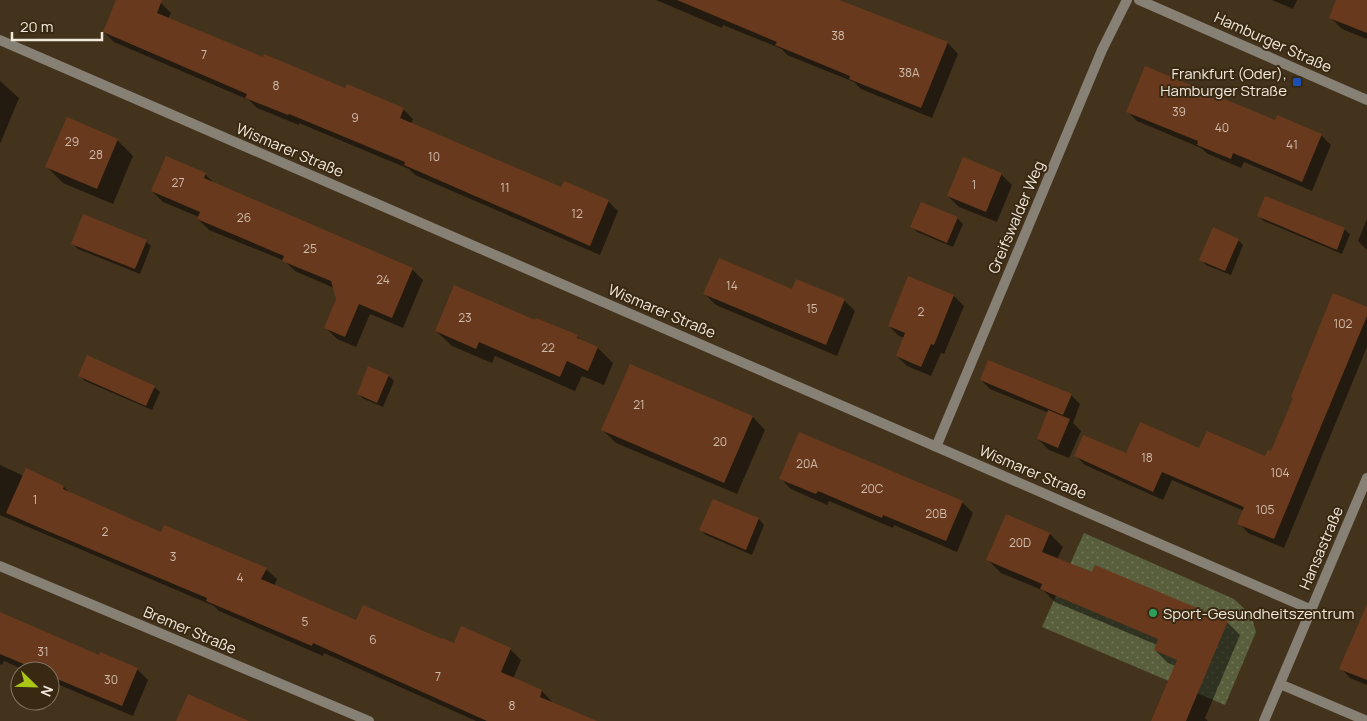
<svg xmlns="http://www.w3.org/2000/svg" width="1367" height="721" viewBox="0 0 1367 721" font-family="Manrope,sans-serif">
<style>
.green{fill:url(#green-dots)}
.shadow{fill:#0007}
.building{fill:#69391d}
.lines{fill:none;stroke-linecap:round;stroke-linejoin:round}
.street{stroke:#878075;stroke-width:10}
.transit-dot{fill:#1a4fb4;stroke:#392913;stroke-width:2}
.leisure-dot{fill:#2e9e5b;stroke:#392913;stroke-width:2}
.labels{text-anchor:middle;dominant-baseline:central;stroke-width:4;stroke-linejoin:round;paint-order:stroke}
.number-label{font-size:12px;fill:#d0bcac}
.street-label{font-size:15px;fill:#f2e8db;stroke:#392913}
.poi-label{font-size:15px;fill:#f2e8db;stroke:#392913;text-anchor:end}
</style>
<defs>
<pattern id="green-dots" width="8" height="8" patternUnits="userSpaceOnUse" patternTransform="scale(1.25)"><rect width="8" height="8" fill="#595f3c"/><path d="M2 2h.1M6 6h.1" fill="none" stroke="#717658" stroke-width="1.8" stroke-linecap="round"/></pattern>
</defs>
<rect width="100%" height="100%" fill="#43331d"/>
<!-- green -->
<path class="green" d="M 1084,533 L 1234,599 L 1251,615 L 1256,632 L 1225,705 L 1042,627 Z"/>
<!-- shadow -->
<path class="shadow" d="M 117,0 L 153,0 L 161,3 L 171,13 L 168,19 L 263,59 L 403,109 L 413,119 L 411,124 L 562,189 L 608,201 L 618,211 L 600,255 L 415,175 L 409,169 L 299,123 L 299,125 L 257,108 L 249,100 L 114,42 L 104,32 Z
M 656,0 L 837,0 L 948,43 L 958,54 L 932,118 L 861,89 L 854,82 L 787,55 L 782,49 L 723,25 L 722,28 Z
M 1272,0 L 1297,0 L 1293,9 Z
M 1338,0 L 1367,0 L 1367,39 L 1342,29 L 1331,18 Z
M 0,81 L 19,98 L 0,144 Z
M 1127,111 L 1276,122 L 1278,117 L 1321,135 L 1331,145 L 1312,191 L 1244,162 L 1241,168 L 1208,154 L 1201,148 L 1137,121 Z
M 117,140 L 133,156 L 113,204 L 63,183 L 47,167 Z
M 205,174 L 216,185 L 412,269 L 423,280 L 403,328 L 370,314 L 356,347 L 337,339 L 326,328 L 337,300 L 334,288 L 295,271 L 285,261 L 209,230 L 198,219 L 199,217 L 163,202 L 152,191 Z
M 1001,174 L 1012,185 L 997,222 L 959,207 L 948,196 Z
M 922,203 L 957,218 L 963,224 L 953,247 L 917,232 L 912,226 Z
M 1258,215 L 1344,229 L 1350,234 L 1342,254 L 1264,221 Z
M 1367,219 L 1367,250 L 1358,241 Z
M 1238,240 L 1243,245 L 1231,275 L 1206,265 L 1201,259 Z
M 146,241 L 151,246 L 140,274 L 78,249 L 72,243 Z
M 909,278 L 954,296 L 964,306 L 944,354 L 941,353 L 931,376 L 907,366 L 897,356 L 905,338 L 899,336 L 889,326 Z
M 793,290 L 844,300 L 855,311 L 837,356 L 716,305 L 705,294 Z
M 1367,309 L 1367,347 L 1284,548 L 1248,533 L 1239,523 L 1244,511 L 1172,480 L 1163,500 L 1085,465 L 1076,456 L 1200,450 L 1266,457 L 1271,453 Z
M 536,322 L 577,336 L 582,342 L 598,348 L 613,363 L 604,385 L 582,376 L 575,391 L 495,356 L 492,363 L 452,346 L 436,331 Z
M 80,376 L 154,387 L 160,392 L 152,410 L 85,381 Z
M 389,376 L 394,381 L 383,407 L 364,399 L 358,394 Z
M 981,380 L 1071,395 L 1080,404 L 1073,423 L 1081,431 L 1069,458 L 1049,450 L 1038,439 L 1049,413 L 990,389 Z
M 753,417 L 765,430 L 737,494 L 616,443 L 603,430 Z
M 0,465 L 24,476 L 64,487 L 70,493 L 162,533 L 266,569 L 277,579 L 274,586 L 357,622 L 454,644 L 510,649 L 521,660 L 513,679 L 542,691 L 552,702 L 552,703 L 594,721 L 476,721 L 324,653 L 323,656 L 219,611 L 214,606 L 0,515 Z
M 780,478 L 962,502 L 973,513 L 957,552 L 894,525 L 893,528 L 829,501 L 827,505 L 791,489 Z
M 713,500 L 759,519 L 764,525 L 752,555 L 706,535 L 701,530 Z
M 1050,534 L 1063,547 L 1057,559 L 1227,622 L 1240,635 L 1205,718 L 1208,721 L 1152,721 L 1176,666 L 1168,663 L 1155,650 L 1157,645 L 1055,602 L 1044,591 L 1001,573 L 988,560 Z
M 1367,607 L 1367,685 L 1350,678 L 1341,668 Z
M 0,613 L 99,656 L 137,669 L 148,680 L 133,716 L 50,681 L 50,671 L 27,671 L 4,661 L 2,665 L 0,664 Z"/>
<!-- building -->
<path class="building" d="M 116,0 L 162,0 L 157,13 L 263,57 L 264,54 L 345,88 L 347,84 L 404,108 L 400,118 L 561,187 L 564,181 L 609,200 L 590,246 L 404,165 L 405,162 L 289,114 L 288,115 L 245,98 L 247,94 L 103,32 Z
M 677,0 L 839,0 L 948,42 L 921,108 L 849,79 L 850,76 L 775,45 L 777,42 Z
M 1336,0 L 1367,0 L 1367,33 L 1329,18 Z
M 1145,66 L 1275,120 L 1277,115 L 1322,134 L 1302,182 L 1233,153 L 1231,159 L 1197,145 L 1198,141 L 1126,112 Z
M 67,117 L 118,139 L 97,189 L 45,167 Z
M 166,156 L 206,173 L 204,178 L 413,268 L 392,318 L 359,304 L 345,337 L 324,328 L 336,299 L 331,281 L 282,261 L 284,256 L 197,219 L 200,212 L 151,191 Z
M 963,157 L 1002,173 L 986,212 L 947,196 Z
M 1265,196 L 1345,228 L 1337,250 L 1257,216 Z
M 921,202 L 958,217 L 947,243 L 910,227 Z
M 83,214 L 147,240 L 135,269 L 71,244 Z
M 1213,227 L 1239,239 L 1225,271 L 1199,260 Z
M 719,258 L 792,289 L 796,279 L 845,299 L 826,345 L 703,294 Z
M 908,276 L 954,295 L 934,345 L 931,344 L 921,367 L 896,356 L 905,333 L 888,326 Z
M 454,285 L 535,320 L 536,318 L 578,335 L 577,338 L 598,347 L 588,371 L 567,361 L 560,377 L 479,342 L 476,349 L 435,331 Z
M 1333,293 L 1367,307 L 1367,316 L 1274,539 L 1237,524 L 1244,507 L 1162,472 L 1153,492 L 1074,456 L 1083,435 L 1126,453 L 1140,422 L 1199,448 L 1207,431 L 1265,456 L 1268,450 L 1271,451 L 1293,398 L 1291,397 Z
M 87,355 L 155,386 L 146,406 L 78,376 Z
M 988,360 L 1072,394 L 1063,415 L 980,380 Z
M 630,364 L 753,416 L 724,483 L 601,430 Z
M 368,366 L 389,375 L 377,403 L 357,394 Z
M 1048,410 L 1070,419 L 1058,448 L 1037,439 Z
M 799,432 L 963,501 L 946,541 L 883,515 L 882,518 L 818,491 L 816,494 L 779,479 Z
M 26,468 L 64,486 L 63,489 L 161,532 L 164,525 L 267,568 L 261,579 L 356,620 L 363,605 L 442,639 L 442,638 L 454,643 L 461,626 L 511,648 L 501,672 L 542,690 L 540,697 L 597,721 L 487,721 L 313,643 L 312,646 L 206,601 L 207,598 L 45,530 L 6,513 Z
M 713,499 L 759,518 L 746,550 L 699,530 Z
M 1006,514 L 1050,533 L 1042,552 L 1092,572 L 1095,565 L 1228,621 L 1186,721 L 1151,721 L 1177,660 L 1154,650 L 1158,639 L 1040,589 L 1042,584 L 986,560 Z
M 1367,604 L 1367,680 L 1339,669 Z
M 0,612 L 99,655 L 100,652 L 138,668 L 122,706 L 50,676 L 50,671 L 40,671 L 0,654 Z
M 188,694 L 249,721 L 176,721 Z"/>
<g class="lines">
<!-- street -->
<path class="street" d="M 1139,0 L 1367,100
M 0,40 L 1312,610
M 936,447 L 1102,50 L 1127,0
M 0,566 L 369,721
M 1280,684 L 1367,721
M 1264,721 L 1367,478"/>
</g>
<!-- markers -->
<rect class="transit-dot" x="1292" y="77" width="10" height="10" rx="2.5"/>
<circle class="leisure-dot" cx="1153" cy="613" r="5"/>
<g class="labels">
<!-- number labels -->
<g class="number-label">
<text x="838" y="35">38</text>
<text x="204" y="54">7</text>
<text x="909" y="72">38A</text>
<text x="276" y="85">8</text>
<text x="1179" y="111">39</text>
<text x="355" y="117">9</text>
<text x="1222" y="127">40</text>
<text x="72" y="141">29</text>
<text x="1292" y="144">41</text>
<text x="96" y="154">28</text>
<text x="434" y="156">10</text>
<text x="178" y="182">27</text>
<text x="974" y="184">1</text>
<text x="505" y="187">11</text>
<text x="577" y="213">12</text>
<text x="244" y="217">26</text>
<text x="310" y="248">25</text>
<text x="383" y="279">24</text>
<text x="732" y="285">14</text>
<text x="812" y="308">15</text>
<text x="921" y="311">2</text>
<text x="465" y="317">23</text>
<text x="1343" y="323">102</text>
<text x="548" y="347">22</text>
<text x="639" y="404">21</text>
<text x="720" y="441">20</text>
<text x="1147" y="457">18</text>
<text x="807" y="463">20A</text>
<text x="1280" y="472">104</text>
<text x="872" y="488">20C</text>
<text x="35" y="499">1</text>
<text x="1265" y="509">105</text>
<text x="936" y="513">20B</text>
<text x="105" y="531">2</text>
<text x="1020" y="542">20D</text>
<text x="173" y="556">3</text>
<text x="240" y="577">4</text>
<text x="305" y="621">5</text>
<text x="373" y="639">6</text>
<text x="43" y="651">31</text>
<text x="438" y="676">7</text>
<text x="111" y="679">30</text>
<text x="512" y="705">8</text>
</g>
<!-- street labels -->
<g class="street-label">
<text transform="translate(1273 42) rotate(24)">Hamburger Straße</text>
<text transform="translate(290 150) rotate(23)">Wismarer Straße</text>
<text transform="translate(1016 217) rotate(-67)">Greifswalder Weg</text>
<text transform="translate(662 311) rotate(23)">Wismarer Straße</text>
<text transform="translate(1033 472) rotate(23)">Wismarer Straße</text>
<text transform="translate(1321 548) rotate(-67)">Hansastraße</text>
<text transform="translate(190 630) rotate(23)">Bremer Straße</text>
</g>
<!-- poi labels -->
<g class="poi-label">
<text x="1287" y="73">Frankfurt (Oder),<tspan x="1287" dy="17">Hamburger Straße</tspan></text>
<text x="1163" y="613" text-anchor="start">Sport-Gesundheitszentrum</text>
</g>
</g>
<!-- north arrow -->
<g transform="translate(35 686) rotate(113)"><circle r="24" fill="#392913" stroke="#837563"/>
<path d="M0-4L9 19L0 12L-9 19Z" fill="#aac717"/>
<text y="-8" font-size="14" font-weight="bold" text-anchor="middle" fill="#f2e8db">N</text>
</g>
<!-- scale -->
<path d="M12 32v8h90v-8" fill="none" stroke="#f2e8db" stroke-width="2.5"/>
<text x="20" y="32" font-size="15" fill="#f2e8db" stroke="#392913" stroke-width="4" paint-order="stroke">20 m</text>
</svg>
